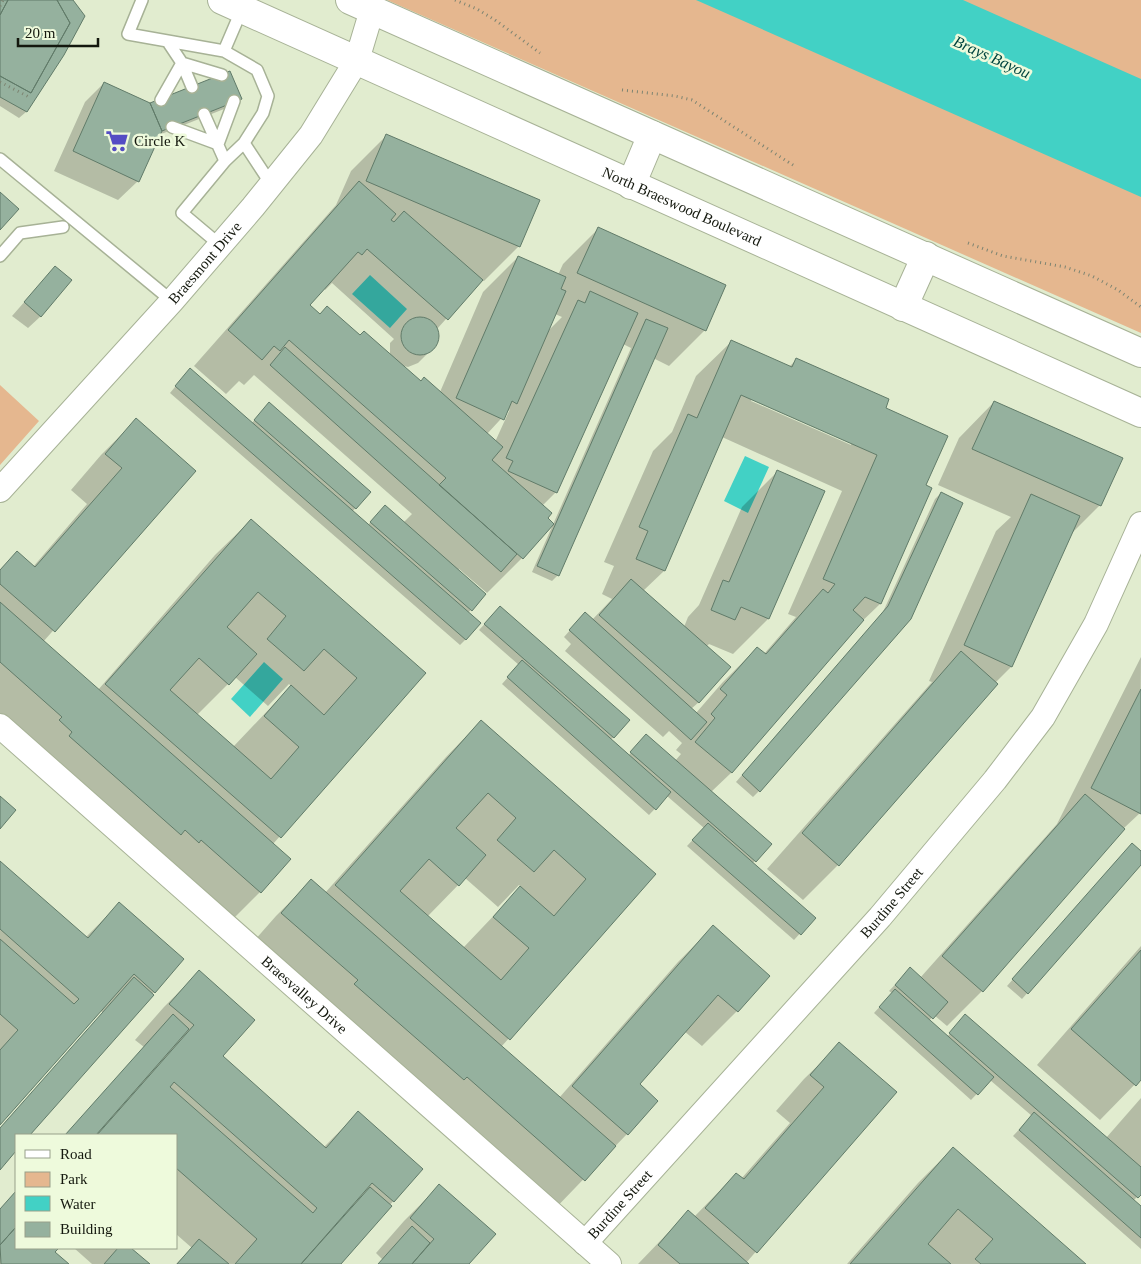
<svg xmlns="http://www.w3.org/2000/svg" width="1141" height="1264" viewBox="0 0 1141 1264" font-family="Georgia,serif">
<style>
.green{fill:#e5b78f}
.water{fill:#42d1c5}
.shadow{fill:#0003;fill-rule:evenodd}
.building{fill:#95b19e;stroke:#617b69;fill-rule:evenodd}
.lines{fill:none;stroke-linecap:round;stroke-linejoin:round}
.service-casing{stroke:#a7b296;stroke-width:14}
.minor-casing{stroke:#a7b296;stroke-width:26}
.secondary-casing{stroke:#a7b296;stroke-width:30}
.path{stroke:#7d8471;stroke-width:3;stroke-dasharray:1 4;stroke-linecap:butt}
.service{stroke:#fff;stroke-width:11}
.minor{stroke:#fff;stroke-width:24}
.secondary{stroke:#fff;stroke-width:28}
.labels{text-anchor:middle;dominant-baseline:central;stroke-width:5;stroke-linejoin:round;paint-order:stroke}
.poi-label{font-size:15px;fill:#14180e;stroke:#eefadc;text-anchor:start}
.street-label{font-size:15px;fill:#14180e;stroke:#eefadc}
.water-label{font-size:16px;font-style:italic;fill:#01443f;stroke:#eefadc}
</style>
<rect width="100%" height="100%" fill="#e1eccf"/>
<!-- green -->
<path class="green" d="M 387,0 L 1141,0 L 1141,333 Z
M 0,385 L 39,421 L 0,465 Z"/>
<!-- water -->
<path class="water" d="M 696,0 L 963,0 L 1141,79 L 1141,197 Z
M 370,275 L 407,309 L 390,328 L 352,294 Z
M 745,456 L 769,467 L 748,513 L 724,501 Z
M 264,662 L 283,679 L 250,717 L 231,699 Z"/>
<!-- shadow -->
<path class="shadow" d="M 0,0 L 72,0 L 63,55 L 26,112 L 19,118 L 0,106 Z
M 104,83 L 150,105 L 234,105 L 159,135 L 138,181 L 118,200 L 54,171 L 85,102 Z
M 386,136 L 519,246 L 484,281 L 481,280 L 437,329 L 437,341 L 431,350 L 418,363 L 408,367 L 400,365 L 420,383 L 440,392 L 483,292 L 518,257 L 558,275 L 563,264 L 598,229 L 705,330 L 669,366 L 653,358 L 558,575 L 552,581 L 532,572 L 631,348 L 623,344 L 556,492 L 542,506 L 522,558 L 487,593 L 459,569 L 458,571 L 485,594 L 468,613 L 466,639 L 460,645 L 170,393 L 184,376 L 251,424 L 263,410 L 369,492 L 352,512 L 368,525 L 379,512 L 404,522 L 412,514 L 254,375 L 244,385 L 239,381 L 226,394 L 194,366 L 336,205 L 351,171 ZM 332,283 L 394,339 L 390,343 L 390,356 L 360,336 L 319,315 L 309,305 L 324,288 L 325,290 ZM 555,314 L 562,317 L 547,332 ZM 510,409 L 495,442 L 487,434 Z
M 55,267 L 41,316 L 28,328 L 12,316 Z
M 732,341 L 789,367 L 797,359 L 884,409 L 924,486 L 931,489 L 880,604 L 853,630 L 731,773 L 711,792 L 770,844 L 752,864 L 814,918 L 794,940 L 687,846 L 704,828 L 667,796 L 649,815 L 502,684 L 519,665 L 479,630 L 494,614 L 614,737 L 610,740 L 628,756 L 640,742 L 675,761 L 681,754 L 676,750 L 682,743 L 669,731 L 663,737 L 565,651 L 571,644 L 564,637 L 579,620 L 592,620 L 612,599 L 602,594 L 614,566 L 604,562 L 653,451 L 672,432 L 696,376 ZM 752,399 L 851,443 L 851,445 L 751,401 ZM 722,437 L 842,491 L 788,614 L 796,617 L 764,654 L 757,648 L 722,683 L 696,713 L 691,709 L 699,702 L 706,647 L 709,644 L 733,654 L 768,619 L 823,492 L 777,472 L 742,507 L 699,605 L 688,617 L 684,627 L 643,591 L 664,571 Z
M 994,402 L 1100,505 L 1069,536 L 1011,667 L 995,683 L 838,865 L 803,900 L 767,869 L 932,682 L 929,681 L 996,531 L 1011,517 L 938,485 L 959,438 Z
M 136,420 L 194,471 L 43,642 L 98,690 L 215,555 L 251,520 L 424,673 L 273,844 L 260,892 L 225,927 L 0,728 L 0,570 L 17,553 L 33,567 L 87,504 L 71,490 L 101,455 ZM 235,677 L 268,706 L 289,684 L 291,686 L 233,747 L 197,715 Z
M 941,493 L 961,503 L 759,791 L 753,797 L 736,782 L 882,614 L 935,499 Z
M 1141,657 L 1140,813 L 1124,828 L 982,991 L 947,1026 L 934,1015 L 929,1021 L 947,1037 L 960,1022 L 1106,1138 L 1141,1098 L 1141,1193 L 1133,1201 L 1141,1208 L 1141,1249 L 1013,1136 L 1032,1116 L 990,1080 L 971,1100 L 874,1013 L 892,993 L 889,991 L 904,975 L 920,978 L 1057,824 Z
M 481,721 L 654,875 L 501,1047 L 559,1098 L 678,962 L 713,927 L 768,976 L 737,1011 L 702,1046 L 684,1031 L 638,1084 L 627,1134 L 549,1215 L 247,949 L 276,916 L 311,881 L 325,893 L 446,757 ZM 465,878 L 498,907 L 519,885 L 521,887 L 463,948 L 427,917 Z
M 1126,850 L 1141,853 L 1141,863 L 1022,999 L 1007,986 Z
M 0,862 L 85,938 L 119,904 L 183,959 L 29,1135 L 16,1135 L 16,1150 L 0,1168 L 0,1129 L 103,1013 L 100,1010 L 0,1124 Z
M 1141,946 L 1141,1078 L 1100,1120 L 1037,1065 Z
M 199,972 L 221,1056 L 324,1147 L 358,1113 L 421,1169 L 339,1264 L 176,1264 L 192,1248 L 176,1234 L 176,1135 L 66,1135 L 144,1047 L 135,1040 L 164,1007 Z
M 840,1044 L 895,1092 L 746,1263 L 747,1264 L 638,1264 L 688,1212 L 694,1217 L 736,1174 L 741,1179 L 790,1123 L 776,1111 L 804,1079 Z
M 953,1148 L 1084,1264 L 847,1264 L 918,1183 Z
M 439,1186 L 467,1264 L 379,1264 L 383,1260 L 376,1253 L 404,1221 Z
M 16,1192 L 16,1248 L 58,1248 L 53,1252 L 67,1264 L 0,1264 L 0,1210 Z
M 74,1248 L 129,1248 L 148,1264 L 92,1264 Z"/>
<!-- building -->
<path class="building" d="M 0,0 L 8,0 L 0,15 Z
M 8,0 L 57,0 L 70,23 L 31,93 L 0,76 L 0,15 Z
M 57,0 L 73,0 L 85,16 L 64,55 L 27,112 L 0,97 L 0,76 L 31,93 L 70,23 Z
M 230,71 L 242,99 L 162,131 L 150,103 Z
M 104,82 L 150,103 L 162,131 L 139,182 L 73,151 Z
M 386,134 L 540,200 L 520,247 L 366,181 Z
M 359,181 L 396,214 L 391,220 L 394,222 L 404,211 L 483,280 L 448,320 L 367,249 L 362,255 L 358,252 L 310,305 L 320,314 L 327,306 L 360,335 L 364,331 L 421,381 L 424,377 L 503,447 L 492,460 L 552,513 L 548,518 L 554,524 L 523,559 L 439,485 L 446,478 L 289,340 L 280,351 L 274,346 L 262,360 L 228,330 Z
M 0,192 L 19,209 L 0,230 Z
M 598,227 L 726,285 L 706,331 L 577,273 Z
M 518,256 L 566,277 L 561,289 L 566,291 L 517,404 L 512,401 L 504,420 L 456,398 Z
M 55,266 L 72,280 L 41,317 L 24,302 Z
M 590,291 L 638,313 L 557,493 L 508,471 L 513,461 L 506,458 L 578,300 L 585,303 Z
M401 336a19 19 0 1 1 38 0a19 19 0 1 1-38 0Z
M 646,319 L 668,328 L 559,576 L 537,566 Z
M 731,340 L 792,367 L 796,358 L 889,399 L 886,408 L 948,436 L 926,485 L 932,488 L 881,604 L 865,597 L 853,610 L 864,620 L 732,773 L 695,742 L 715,718 L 711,714 L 727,695 L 720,689 L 757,647 L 766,654 L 823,589 L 828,593 L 835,584 L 823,579 L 877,455 L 741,395 L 665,571 L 636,559 L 648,531 L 639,527 L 688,414 L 697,418 Z
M 285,347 L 517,554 L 501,572 L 270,365 Z
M 190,368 L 481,623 L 466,640 L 175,386 Z
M 994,401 L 1123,458 L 1101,506 L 972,449 Z
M 269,402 L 371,492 L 356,509 L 254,420 Z
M 136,418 L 196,471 L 55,632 L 0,584 L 0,570 L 17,551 L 35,567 L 122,468 L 105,454 Z
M 777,470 L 825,491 L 769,619 L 741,607 L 735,620 L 711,610 L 723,580 L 729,582 Z
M 941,492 L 963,503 L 911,619 L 760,792 L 742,775 L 888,606 Z
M 1031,494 L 1080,516 L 1012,667 L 964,645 Z
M 385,505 L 486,594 L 472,611 L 370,522 Z
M 251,519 L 426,673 L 281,838 L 105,684 ZM 258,592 L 286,616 L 267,639 L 304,671 L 324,649 L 357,678 L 324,715 L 291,685 L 264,716 L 299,747 L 271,779 L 170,690 L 199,658 L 229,685 L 257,654 L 227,627 Z
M 631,579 L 731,667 L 699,703 L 599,615 Z
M 0,602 L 291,859 L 261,893 L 201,840 L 199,843 L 185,830 L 181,835 L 69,736 L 72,732 L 59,720 L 62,717 L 0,662 Z
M 500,606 L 630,720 L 614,738 L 484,624 Z
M 585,612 L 707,722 L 691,740 L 569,630 Z
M 961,651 L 998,684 L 839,866 L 802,833 Z
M 522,660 L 671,792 L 656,810 L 507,677 Z
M 1141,689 L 1141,814 L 1091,788 Z
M 481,720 L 656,874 L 510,1040 L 335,885 ZM 488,793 L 516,818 L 497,840 L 534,872 L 554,850 L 586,879 L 554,916 L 520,886 L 493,917 L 529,948 L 501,980 L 400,891 L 429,859 L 459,886 L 486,855 L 456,828 Z
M 646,734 L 772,844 L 756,862 L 630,752 Z
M 1085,794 L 1125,829 L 983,992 L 942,956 Z
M 0,796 L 16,810 L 0,829 Z
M 708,823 L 816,918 L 801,935 L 692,840 Z
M 1132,843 L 1141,851 L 1141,865 L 1028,994 L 1012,979 Z
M 0,861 L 88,938 L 119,902 L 184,959 L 155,993 L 134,974 L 0,1125 L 0,1050 L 18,1030 L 0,1014 L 0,939 L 74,1004 L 79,999 L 0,929 Z
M 311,879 L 616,1146 L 585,1181 L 467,1077 L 464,1080 L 354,984 L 358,980 L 281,913 Z
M 713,925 L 770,976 L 738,1012 L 718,995 L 640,1084 L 658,1101 L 628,1135 L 572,1086 Z
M 1141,950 L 1141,1080 L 1136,1086 L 1071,1029 Z
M 910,967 L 948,1002 L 933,1019 L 895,985 Z
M 199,970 L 255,1020 L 223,1056 L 326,1148 L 358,1111 L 423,1169 L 394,1202 L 372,1183 L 301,1264 L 235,1264 L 257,1239 L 176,1168 L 176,1135 L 97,1135 L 194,1025 L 169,1004 ZM 174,1082 L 317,1208 L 313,1213 L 170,1087 Z
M 134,977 L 154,995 L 30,1135 L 16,1135 L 16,1151 L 0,1170 L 0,1128 Z
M 895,989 L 994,1077 L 978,1095 L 879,1007 Z
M 173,1014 L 189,1029 L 96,1135 L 65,1135 Z
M 965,1014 L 1141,1167 L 1141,1195 L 1138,1198 L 949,1033 Z
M 839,1042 L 897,1092 L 757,1253 L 705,1208 L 736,1173 L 744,1179 L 824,1087 L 810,1075 Z
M 1034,1112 L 1141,1206 L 1141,1238 L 1019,1130 Z
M 953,1147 L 1086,1264 L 981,1264 L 975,1259 L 993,1239 L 958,1209 L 928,1244 L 951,1264 L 850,1264 Z
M 439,1184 L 496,1234 L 469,1264 L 412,1264 L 434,1239 L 410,1218 Z
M 370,1187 L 392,1206 L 341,1264 L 301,1264 Z
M 16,1191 L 16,1227 L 0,1245 L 0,1209 Z
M 688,1210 L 749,1264 L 680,1264 L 658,1245 Z
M 412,1226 L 430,1243 L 412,1264 L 378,1264 Z
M 16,1227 L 16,1248 L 59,1248 L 55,1252 L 69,1264 L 1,1264 L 0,1245 Z
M 199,1239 L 229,1264 L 177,1264 Z
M 118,1248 L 131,1248 L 150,1264 L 104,1264 Z"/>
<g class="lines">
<defs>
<path id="service" d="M 142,0 L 128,34 L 224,51 L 242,9
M 168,42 L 182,63 L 222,75
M 224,51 L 257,70 L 268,96 L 263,113 L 244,143
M 161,100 L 182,63 L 192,87
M 204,114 L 225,161 L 182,213 L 220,245
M 172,127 L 218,144
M 218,144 L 234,101
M 0,159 L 172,301
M 225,161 L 244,143 L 271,184
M 0,256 L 20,233 L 63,227"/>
<g id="minor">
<path id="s1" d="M 0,490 L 172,301 L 253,207 L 311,135 L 357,60 L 372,10"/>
<path id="s2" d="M 0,726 L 609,1264"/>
<path id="s3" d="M 585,1243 L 880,917 L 995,780 L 1043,717 L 1096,624 L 1141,524"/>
</g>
<g id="secondary">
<path id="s4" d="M 222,0 L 1141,413"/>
<path d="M 350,0 L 1141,353"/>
<path d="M 631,185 L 652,135"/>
<path d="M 903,307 L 926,256"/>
</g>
</defs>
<!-- service casing -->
<use href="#service" class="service-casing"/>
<!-- minor casing -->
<use href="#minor" class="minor-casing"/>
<!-- secondary casing -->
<use href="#secondary" class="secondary-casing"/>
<!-- path -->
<path class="path" d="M 455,0 L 477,9 L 495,20 L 540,53
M 0,6 L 3,0
M 0,82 L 31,98
M 622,90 L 675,96 L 692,100 L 796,167
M 968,243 L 1003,256 L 1065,267 L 1092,276 L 1118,290 L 1141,307"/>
<!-- service -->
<use href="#service" class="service"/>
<!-- minor -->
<use href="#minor" class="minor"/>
<!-- secondary -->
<use href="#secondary" class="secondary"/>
</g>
<!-- icons -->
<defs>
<symbol id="supermarket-bare" viewBox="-9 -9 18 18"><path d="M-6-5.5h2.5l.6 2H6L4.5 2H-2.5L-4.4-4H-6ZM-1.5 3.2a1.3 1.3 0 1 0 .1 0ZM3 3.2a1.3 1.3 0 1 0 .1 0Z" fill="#544dc4" stroke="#eefadc" stroke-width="2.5" paint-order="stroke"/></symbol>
</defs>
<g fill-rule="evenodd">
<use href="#supermarket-bare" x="101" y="125" width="32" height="32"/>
</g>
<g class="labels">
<!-- poi labels -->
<g class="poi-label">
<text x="134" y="141">Circle K</text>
</g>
<!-- street labels -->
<g class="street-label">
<text stroke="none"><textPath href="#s4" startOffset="504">North Braeswood Boulevard</textPath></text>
<text stroke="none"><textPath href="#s1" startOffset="306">Braesmont Drive</textPath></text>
<text stroke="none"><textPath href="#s3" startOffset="458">Burdine Street</textPath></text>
<text stroke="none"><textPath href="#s2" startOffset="406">Braesvalley Drive</textPath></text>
<text stroke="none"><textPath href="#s3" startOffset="52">Burdine Street</textPath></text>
</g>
<!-- water labels -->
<g class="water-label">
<text transform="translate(992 57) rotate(24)">Brays Bayou</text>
</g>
</g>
<!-- legend -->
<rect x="15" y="1134" width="162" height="115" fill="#eefadc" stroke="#97a08a"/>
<rect x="25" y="1150" width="25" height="8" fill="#ffffff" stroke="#97a08a"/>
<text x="60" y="1159" font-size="15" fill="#14180e">Road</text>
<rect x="25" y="1172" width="25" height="15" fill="#e5b78f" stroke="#97a08a"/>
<text x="60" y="1184" font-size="15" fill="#14180e">Park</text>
<rect x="25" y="1196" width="25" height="15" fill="#42d1c5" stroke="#97a08a"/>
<text x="60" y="1209" font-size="15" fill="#14180e">Water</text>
<rect x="25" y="1222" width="25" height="15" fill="#95b19e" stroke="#97a08a"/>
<text x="60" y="1234" font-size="15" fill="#14180e">Building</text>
<!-- scale -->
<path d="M18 38v8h80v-8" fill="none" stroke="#14180e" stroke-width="2.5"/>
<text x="25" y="38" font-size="15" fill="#14180e" stroke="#eefadc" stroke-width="4" paint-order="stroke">20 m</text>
</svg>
